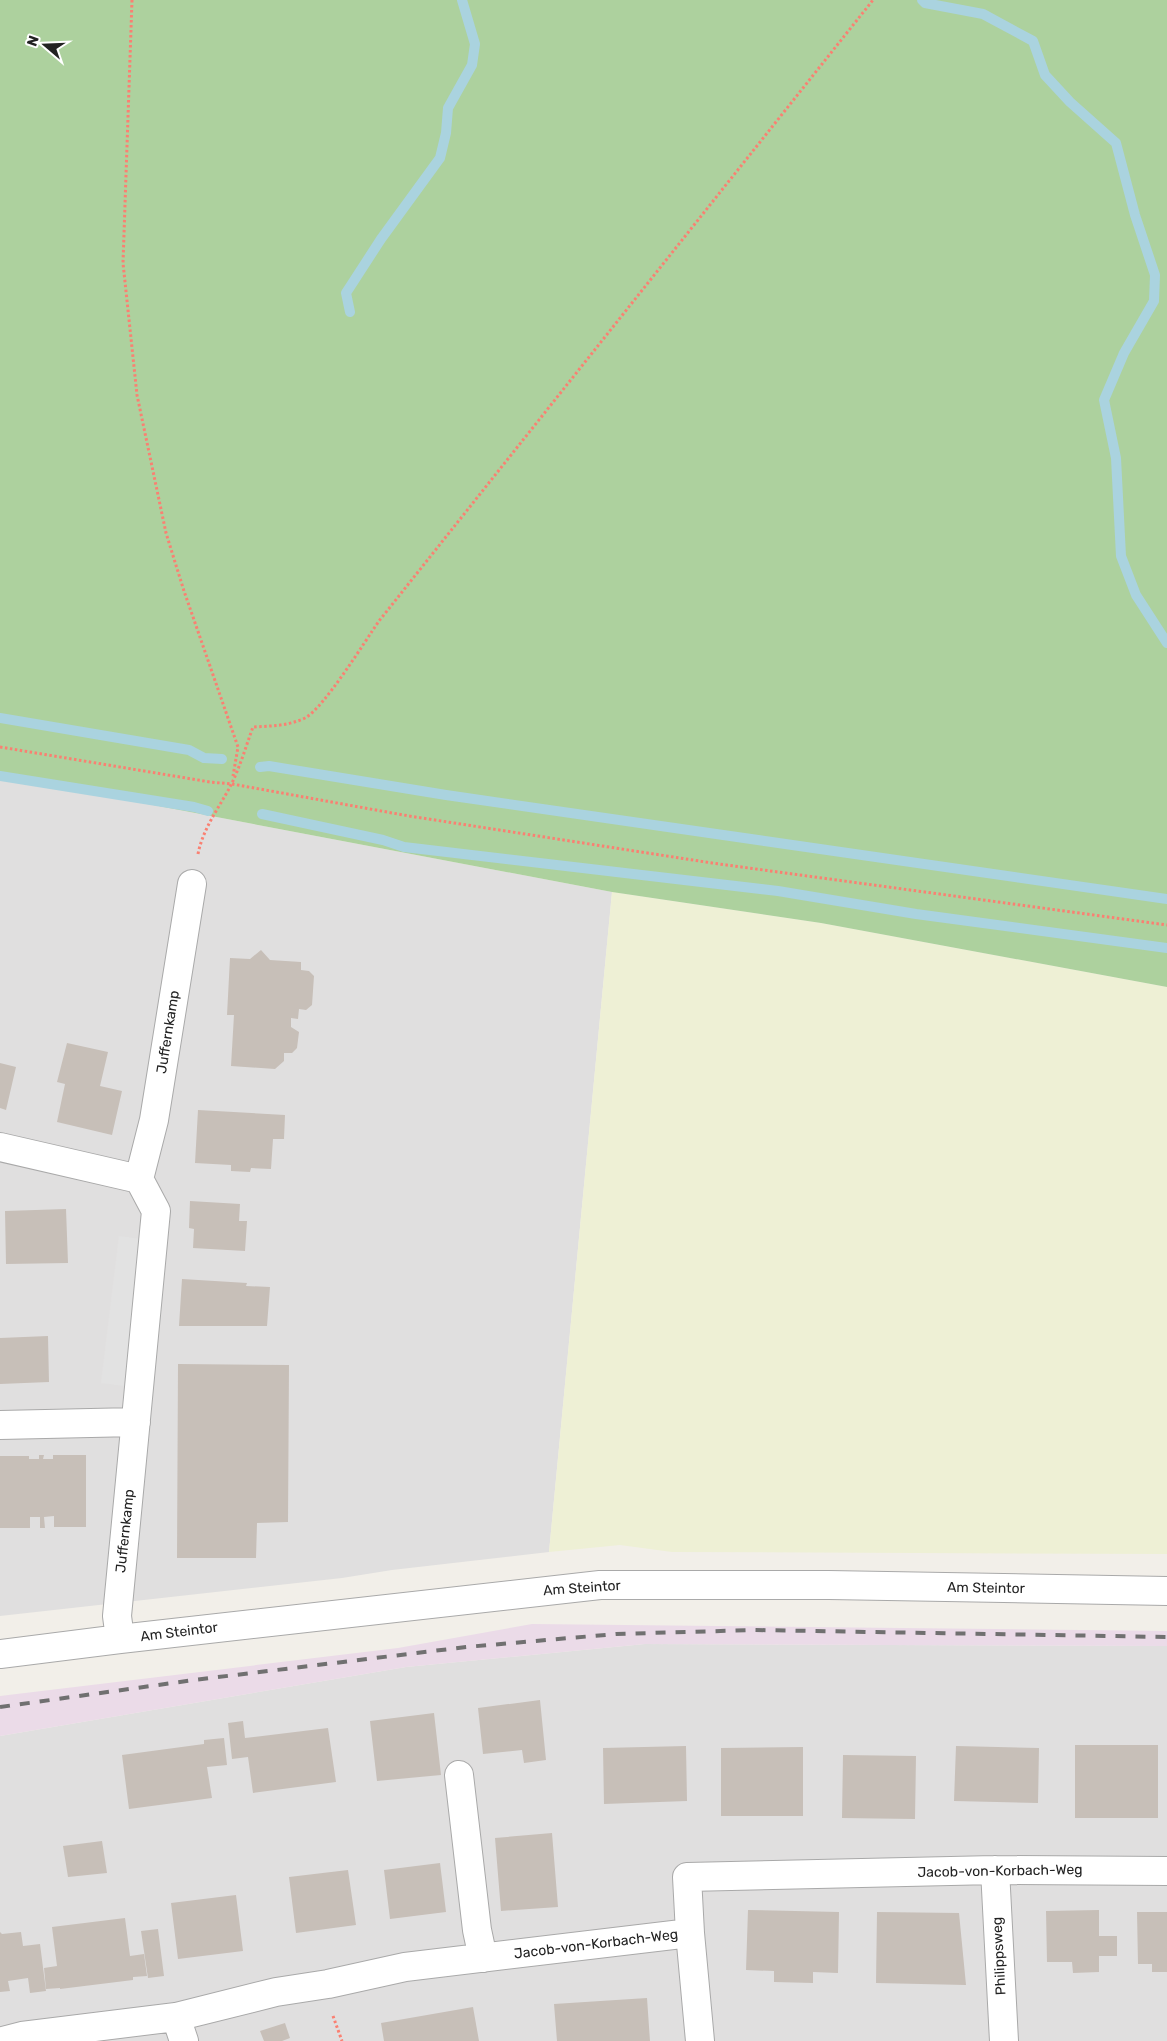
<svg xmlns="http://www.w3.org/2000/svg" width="1167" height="2041" viewBox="0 0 1167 2041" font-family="Rubik,sans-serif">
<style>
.residential{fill:#e0dfdf}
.industrial{fill:#ebdbe8}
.farmland{fill:#eef0d5}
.forest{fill:#add19e}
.parking{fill:#e2e2e2}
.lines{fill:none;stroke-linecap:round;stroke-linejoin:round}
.stream{stroke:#aad3df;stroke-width:10}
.building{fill:#c7bfb8}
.minor-casing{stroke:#a9a9a9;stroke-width:30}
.path{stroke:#fa8072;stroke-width:3;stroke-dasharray:2.5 2.5;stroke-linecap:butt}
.minor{stroke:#fff;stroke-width:28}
.rail{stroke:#707070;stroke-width:4;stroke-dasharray:10 10;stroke-linecap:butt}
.labels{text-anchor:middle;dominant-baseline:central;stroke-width:5;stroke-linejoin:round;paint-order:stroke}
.street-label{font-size:14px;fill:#222;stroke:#fff}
</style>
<rect width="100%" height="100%" fill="#f2efe9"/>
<!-- residential -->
<path class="residential" d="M 0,776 L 612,892 L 549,1552 L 392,1570 L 342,1578 L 0,1616 Z
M 645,1644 L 1167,1646 L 1167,2041 L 0,2041 L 0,1736 L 406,1667 Z"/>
<!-- industrial -->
<path class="industrial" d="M 532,1624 L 1167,1631 L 1167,1646 L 645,1644 L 406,1667 L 0,1736 L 0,1696 L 398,1648 Z"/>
<!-- farmland -->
<path class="farmland" d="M 612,892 L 821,923 L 1167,987 L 1167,1554 L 672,1552 L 620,1545 L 549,1552 Z"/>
<!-- forest -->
<path class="forest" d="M 0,0 L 1167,0 L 1167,987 L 821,923 L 612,892 L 0,776 Z"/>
<!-- parking -->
<path class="parking" d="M 119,1236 L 142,1239 L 124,1386 L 101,1383 Z"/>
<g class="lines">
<!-- stream -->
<path class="stream" d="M 922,0 L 925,3 L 983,14 L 1033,41 L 1045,75 L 1070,102 L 1116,143 L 1135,215 L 1155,275 L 1154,301 L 1124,353 L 1104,400 L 1116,458 L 1121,556 L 1136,595 L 1167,643
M 350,312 L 346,293 L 381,239 L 440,158 L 446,133 L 448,108 L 472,65 L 475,44 L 462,0
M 0,718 L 189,750 L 204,758 L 222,759
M 260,767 L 269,766 L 446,795 L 1167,899
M 0,776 L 194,807 L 208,811
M 262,814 L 383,840 L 404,847 L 778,891 L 916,914 L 1167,948"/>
</g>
<!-- building -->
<path class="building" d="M 261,950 L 270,960 L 301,962 L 301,970 L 309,971 L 314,976 L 312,1005 L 306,1010 L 299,1009 L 298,1019 L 291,1018 L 291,1027 L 299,1032 L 297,1048 L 292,1053 L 284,1053 L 284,1061 L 275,1069 L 231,1066 L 234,1015 L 227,1015 L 230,958 L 250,959 Z
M 67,1043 L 108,1052 L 100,1086 L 122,1091 L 112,1135 L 57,1122 L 65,1084 L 57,1082 Z
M 0,1063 L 16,1067 L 6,1110 L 0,1108 Z
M 198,1110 L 285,1115 L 284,1139 L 273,1139 L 271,1169 L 251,1168 L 250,1172 L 231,1171 L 231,1165 L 195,1163 Z
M 190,1201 L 240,1204 L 239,1221 L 247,1221 L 245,1251 L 193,1248 L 194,1229 L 189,1228 Z
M 66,1209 L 68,1263 L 6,1264 L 5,1211 Z
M 182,1279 L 247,1283 L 246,1286 L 270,1287 L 267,1326 L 179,1326 Z
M 48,1336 L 49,1382 L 0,1384 L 0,1338 Z
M 178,1364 L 289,1365 L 288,1522 L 257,1523 L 256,1558 L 177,1558 Z
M 39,1455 L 44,1455 L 43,1459 L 53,1459 L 53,1455 L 86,1455 L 86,1527 L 54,1527 L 54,1516 L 44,1517 L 45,1528 L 40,1528 L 40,1517 L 30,1517 L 30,1528 L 0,1528 L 0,1456 L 29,1456 L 29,1459 L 39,1459 Z
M 540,1700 L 546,1760 L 524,1763 L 522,1750 L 483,1754 L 478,1708 Z
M 434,1713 L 441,1775 L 377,1781 L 370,1721 Z
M 243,1721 L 245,1738 L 328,1728 L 336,1782 L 253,1793 L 248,1757 L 232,1759 L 228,1723 Z
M 224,1738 L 227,1765 L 207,1767 L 212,1798 L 129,1809 L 122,1755 L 204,1744 L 204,1740 Z
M 1075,1745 L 1158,1745 L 1158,1818 L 1075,1818 Z
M 686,1746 L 687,1801 L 604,1804 L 603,1748 Z
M 956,1746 L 1039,1748 L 1038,1803 L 954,1801 Z
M 803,1747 L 803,1816 L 721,1816 L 721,1748 Z
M 843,1755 L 916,1756 L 915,1819 L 842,1818 Z
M 552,1833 L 558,1907 L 501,1911 L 495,1838 Z
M 102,1841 L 107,1873 L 68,1877 L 63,1846 Z
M 440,1863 L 446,1912 L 390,1919 L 384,1870 Z
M 348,1870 L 356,1925 L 296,1933 L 289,1877 Z
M 236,1895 L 243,1951 L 178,1959 L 171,1903 Z
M 748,1910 L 839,1912 L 838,1973 L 813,1972 L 813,1983 L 774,1982 L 774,1971 L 746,1970 Z
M 1099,1910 L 1099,1936 L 1117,1936 L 1117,1956 L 1099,1956 L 1099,1972 L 1073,1973 L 1072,1962 L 1047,1962 L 1046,1911 Z
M 877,1912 L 959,1913 L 966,1985 L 876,1983 Z
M 1137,1912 L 1167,1912 L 1167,1972 L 1152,1972 L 1152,1964 L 1138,1964 Z
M 125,1918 L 130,1956 L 144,1954 L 147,1976 L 133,1977 L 133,1980 L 60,1989 L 60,1988 L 46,1989 L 44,1968 L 57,1966 L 52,1927 Z
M 158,1929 L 164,1976 L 148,1978 L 141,1931 Z
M 0,1932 L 2,1934 L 21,1932 L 23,1946 L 40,1944 L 46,1991 L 30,1993 L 28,1978 L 8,1981 L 10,1991 L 0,1992 Z
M 647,1998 L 650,2041 L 557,2041 L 554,2004 Z
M 473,2007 L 479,2041 L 384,2041 L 381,2023 Z
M 285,2023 L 290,2038 L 282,2041 L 264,2041 L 260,2031 Z"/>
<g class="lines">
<defs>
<path id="minor" d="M 0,1147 L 139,1179 L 156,1211 L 117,1616 L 120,1639
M 139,1179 L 154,1120 L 192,884
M 0,1425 L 136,1422
M 0,1654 L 120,1639 L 600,1585 L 829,1585 L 1167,1591
M 459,1775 L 477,1930 L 483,1958
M 995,1870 L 1004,2041
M 690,1933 L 700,2041
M 176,2017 L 184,2041
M 3,2041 L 22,2036 L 176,2017 L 276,1992 L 328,1984 L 405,1967 L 690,1933 L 687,1877 L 995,1870 L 1167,1871"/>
</defs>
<!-- minor casing -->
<use href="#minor" class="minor-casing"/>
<!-- path -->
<path class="path" d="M 132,0 L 123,263 L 137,395 L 166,533 L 184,591 L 238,747 L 233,776
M 0,747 L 210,782 L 232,784 L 409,816 L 712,863 L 1167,925
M 198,854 C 203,828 219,808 231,785 C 240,767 246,746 253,727 C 271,726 288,726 305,718 C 324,708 365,641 379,621 L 873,0
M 333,2016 L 342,2041"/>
<!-- minor -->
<use href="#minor" class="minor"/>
<!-- rail -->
<path class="rail" d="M 0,1707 L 194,1680 L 466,1647 L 616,1634 L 755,1630 L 1167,1637"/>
</g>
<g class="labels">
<!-- street labels -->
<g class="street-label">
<text transform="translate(168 1032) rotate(-81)">Juffernkamp</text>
<text transform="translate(125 1531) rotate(-84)">Juffernkamp</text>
<text transform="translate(582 1588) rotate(-4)">Am Steintor</text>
<text transform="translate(986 1588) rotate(1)">Am Steintor</text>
<text transform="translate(179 1632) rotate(-7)">Am Steintor</text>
<text transform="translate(1000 1871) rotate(-1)">Jacob-von-Korbach-Weg</text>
<text transform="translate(596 1944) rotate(-7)">Jacob-von-Korbach-Weg</text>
<text transform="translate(999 1956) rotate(-93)">Philippsweg</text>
</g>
</g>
<!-- north arrow -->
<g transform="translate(45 45) rotate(289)" stroke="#ffffff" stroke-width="4" paint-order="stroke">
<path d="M0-4L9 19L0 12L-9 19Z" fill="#222222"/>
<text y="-8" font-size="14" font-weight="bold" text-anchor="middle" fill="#222222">N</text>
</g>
</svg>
